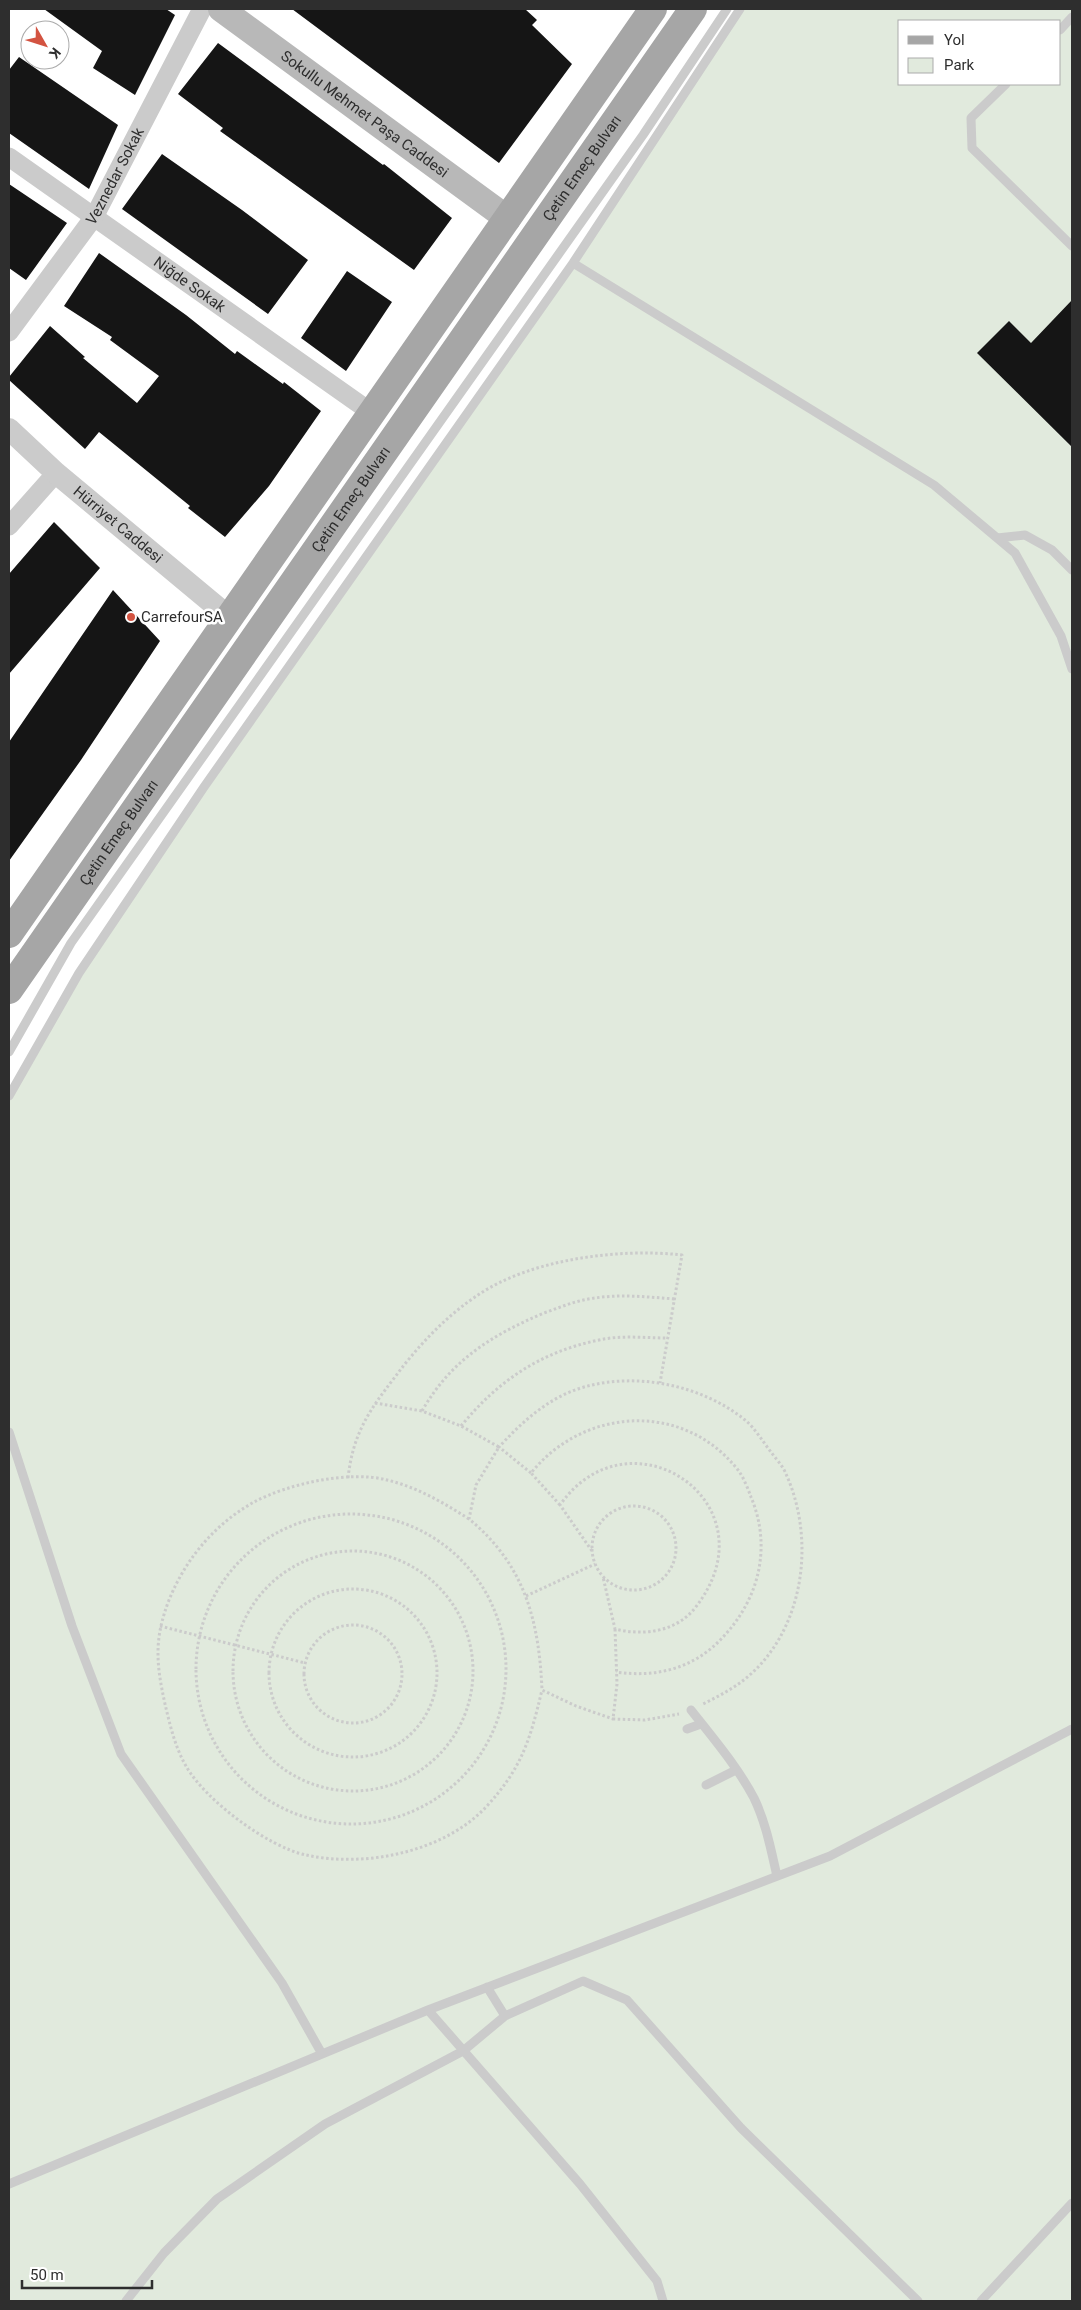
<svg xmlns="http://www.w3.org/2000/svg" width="1081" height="2310" viewBox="0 0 1081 2310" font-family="Roboto,sans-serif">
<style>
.green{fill:#e1eadd;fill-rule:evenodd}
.building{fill:#151515}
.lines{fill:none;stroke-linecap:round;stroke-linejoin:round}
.path{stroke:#cbcbcb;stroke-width:3;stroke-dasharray:2.5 2.5;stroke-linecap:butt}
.service{stroke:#cbcbcb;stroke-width:9}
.minor{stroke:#cbcbcb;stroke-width:19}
.tertiary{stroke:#cbcbcb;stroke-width:22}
.secondary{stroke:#b8b8b8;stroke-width:26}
.primary{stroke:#a6a6a6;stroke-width:28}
.poi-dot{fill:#d35341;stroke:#fff;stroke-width:2}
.labels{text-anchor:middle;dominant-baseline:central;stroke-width:5;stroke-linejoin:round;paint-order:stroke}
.street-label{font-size:15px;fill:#2e2e2e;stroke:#fff}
.poi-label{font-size:15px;fill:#2e2e2e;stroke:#fff;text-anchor:start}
</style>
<rect width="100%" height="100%" fill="#fff"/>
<!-- green -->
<path class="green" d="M 740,9 L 1072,9 L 1072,2301 L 9,2301 L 9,1096 L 79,973 L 573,263 ZM 900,21 L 1060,21 L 1060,84 L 900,84 Z"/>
<!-- building -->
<path class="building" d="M 44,9 L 166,9 L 175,15 L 135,95 L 93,68 L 102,51 Z
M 292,9 L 525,9 L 537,20 L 532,25 L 572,64 L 499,163 Z
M 218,43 L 383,165 L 384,164 L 452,218 L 414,270 L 220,131 L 223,128 L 178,94 Z
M 19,57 L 118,125 L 89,189 L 9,133 L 9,70 Z
M 162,154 L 242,210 L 308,260 L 268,314 L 122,209 Z
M 9,184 L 67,223 L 26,280 L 9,268 Z
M 99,253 L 186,315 L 235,354 L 237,351 L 283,384 L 284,382 L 321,411 L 269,486 L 225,537 L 188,508 L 190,506 L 99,432 L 85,449 L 9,380 L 9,377 L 50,326 L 85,357 L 83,358 L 137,403 L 159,376 L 110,340 L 112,337 L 64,306 Z
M 347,271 L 392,302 L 346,371 L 301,338 Z
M 1072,300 L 1072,447 L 977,353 L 1009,321 L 1031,343 Z
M 54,522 L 100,568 L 9,674 L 9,574 Z
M 113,590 L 160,641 L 81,760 L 9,861 L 9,742 Z"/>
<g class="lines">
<!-- path -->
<path class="path" d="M 375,1403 L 422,1411 L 461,1426 L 499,1447 L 476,1485 L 469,1519 C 525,1565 539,1621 542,1690 L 576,1706 L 613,1719
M 422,1411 C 451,1360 492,1335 544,1313 C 561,1307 577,1300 595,1298 C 621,1294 648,1297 675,1299
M 461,1426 C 498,1381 540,1352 599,1340 C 621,1335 645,1338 668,1338
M 531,1473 L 499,1447 C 523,1421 549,1397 584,1387 C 637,1372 702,1385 745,1420 C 755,1428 763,1442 771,1452 C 776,1459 783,1466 786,1474 C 815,1538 805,1624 752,1673 C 737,1687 719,1696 701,1705
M 348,1478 C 353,1434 368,1412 395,1377 C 417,1347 446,1316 478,1295 C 531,1259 619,1248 682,1255 L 660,1383
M 560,1505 L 531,1473 C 584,1407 684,1401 738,1470 C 744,1478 748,1489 751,1497 C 772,1547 759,1599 723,1637 C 695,1668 657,1678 616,1672
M592 1548a42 42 0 1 1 84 0a42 42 0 1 1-84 0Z
M196 1669a155 155 0 1 1 310 0a155 155 0 1 1-310 0Z
M 469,1519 C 444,1503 417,1487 387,1480 C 349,1470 288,1484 254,1502 C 215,1524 186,1558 169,1600 C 154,1639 156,1663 165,1704 C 170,1725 175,1747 186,1766 C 205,1800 268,1847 306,1855 C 365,1868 444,1852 486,1807 C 522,1768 530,1740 542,1690
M233 1671a120 120 0 1 1 240 0a120 120 0 1 1-240 0Z
M 592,1551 L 560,1505 C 630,1405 777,1504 695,1608 C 676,1632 643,1636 615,1629 L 603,1577
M269 1673a84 84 0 1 1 168 0a84 84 0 1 1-168 0Z
M 526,1596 L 595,1564
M304 1674a49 49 0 1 1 98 0a49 49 0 1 1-98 0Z
M 160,1626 L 305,1663
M 615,1629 L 617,1684 L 613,1719 L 645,1720 L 679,1714"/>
<!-- service -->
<path class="service" d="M 1060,30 L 1072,17
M 1006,84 L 971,118 L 972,148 L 1072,246
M 573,263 L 934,485 L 1015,553 L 1061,636 L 1072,669
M 997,538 L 1025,535 L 1052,550 L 1072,570
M 9,1052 L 71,943 L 643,135 L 727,9
M 9,1096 L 79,973 L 204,787 L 573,263 L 740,9
M 9,1432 L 72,1626 L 121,1754 L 282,1983 L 322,2054
M 691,1710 C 713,1738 737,1766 754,1798 C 766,1823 771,1850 777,1876
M 687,1729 L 701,1724
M 706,1785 L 736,1770
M 487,1987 L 505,2016 L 583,1981 L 627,2000 L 741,2128 L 918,2301
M 428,2010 L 580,2184 L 657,2281 L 663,2301
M 9,2184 L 428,2010 L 830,1856 L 1072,1729
M 126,2301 L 164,2253 L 217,2199 L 325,2124 L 463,2051 L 505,2016
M 981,2301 L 1072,2203"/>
<!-- minor -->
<g class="minor">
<path id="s1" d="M 9,157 L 372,413"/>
<path id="s2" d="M 9,332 L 94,217 L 202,9"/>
<path d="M 9,526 L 56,473"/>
</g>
<!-- tertiary -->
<path class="tertiary" id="s3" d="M 9,429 L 56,473 L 229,617"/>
<!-- secondary -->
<path class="secondary" id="s4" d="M 221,9 L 508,219"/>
<!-- primary -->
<g class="primary">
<path d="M 9,934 L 653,9"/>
<path id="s5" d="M 9,990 L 693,9"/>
</g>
</g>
<!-- markers -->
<circle class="poi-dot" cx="131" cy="617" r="5"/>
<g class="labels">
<!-- street labels -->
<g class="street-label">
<text stroke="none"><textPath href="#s4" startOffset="178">Sokullu Mehmet Paşa Caddesi</textPath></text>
<text stroke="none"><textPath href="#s5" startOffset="1002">Çetin Emeç Bulvarı</textPath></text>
<text stroke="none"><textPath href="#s2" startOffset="189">Veznedar Sokak</textPath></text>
<text stroke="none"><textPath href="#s1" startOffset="221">Niğde Sokak</textPath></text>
<text stroke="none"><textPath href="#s5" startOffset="598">Çetin Emeç Bulvarı</textPath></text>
<text stroke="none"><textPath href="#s3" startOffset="145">Hürriyet Caddesi</textPath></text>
<text stroke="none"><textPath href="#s5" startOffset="192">Çetin Emeç Bulvarı</textPath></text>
</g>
<!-- poi labels -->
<g class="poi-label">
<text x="141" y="617">CarrefourSA</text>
</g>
</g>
<!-- border -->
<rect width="1081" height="2310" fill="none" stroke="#2e2e2e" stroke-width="20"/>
<!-- legend -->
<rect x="898" y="20" width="162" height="65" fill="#ffffff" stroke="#ababab"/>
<rect x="908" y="36" width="25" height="8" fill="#a6a6a6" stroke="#ababab"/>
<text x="944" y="45" font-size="15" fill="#2e2e2e">Yol</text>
<rect x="908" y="58" width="25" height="15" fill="#e1eadd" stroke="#ababab"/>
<text x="944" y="70" font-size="15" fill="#2e2e2e">Park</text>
<!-- north arrow -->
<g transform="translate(45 45) rotate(129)"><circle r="24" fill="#ffffff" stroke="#ababab"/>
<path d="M0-4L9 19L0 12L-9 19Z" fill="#d35341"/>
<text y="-8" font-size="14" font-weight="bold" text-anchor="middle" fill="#2e2e2e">K</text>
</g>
<!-- scale -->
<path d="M22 2280v8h130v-8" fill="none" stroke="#2e2e2e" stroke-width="2.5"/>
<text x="30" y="2280" font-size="15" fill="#2e2e2e" stroke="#ffffff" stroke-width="4" paint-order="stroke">50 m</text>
</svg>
